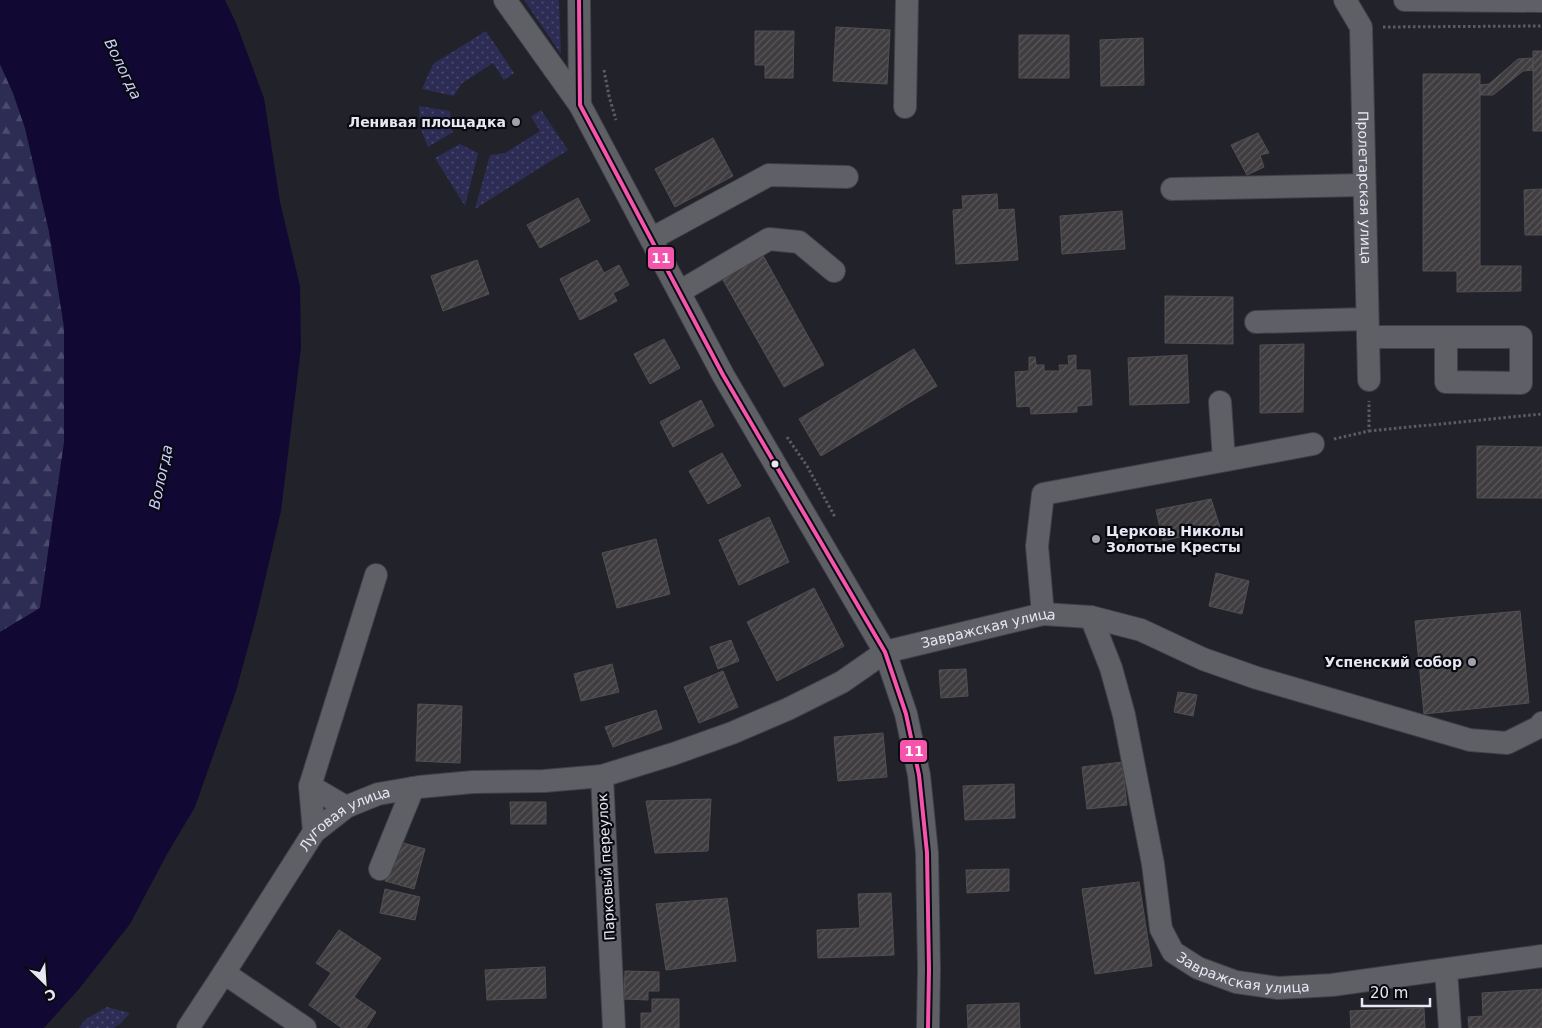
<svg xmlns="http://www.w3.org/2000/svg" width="1542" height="1028" viewBox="0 0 1542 1028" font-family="'DejaVu Sans',sans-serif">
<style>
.grass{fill:url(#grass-dots)}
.forest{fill:url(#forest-firs)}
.water{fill:#110933}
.building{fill:url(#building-hatch);stroke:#534f50}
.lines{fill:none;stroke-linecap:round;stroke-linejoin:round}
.minor-casing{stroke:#404048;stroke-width:24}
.path{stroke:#5b5c62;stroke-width:3;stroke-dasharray:2.5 2.5;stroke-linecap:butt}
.minor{stroke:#5f5f66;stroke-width:22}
.bus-1-casing{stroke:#090910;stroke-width:8}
.bus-1{stroke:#f653ac;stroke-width:4}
.poi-dot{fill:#a1a2ad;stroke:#090910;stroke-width:2}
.bus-dot{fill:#e6e7f3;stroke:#090910;stroke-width:2}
.labels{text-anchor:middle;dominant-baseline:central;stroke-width:4.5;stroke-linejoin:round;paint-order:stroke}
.poi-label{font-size:14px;font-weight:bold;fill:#e6e7f3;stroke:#090910;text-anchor:end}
.street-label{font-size:14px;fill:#e6e7f3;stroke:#090910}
.water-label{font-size:15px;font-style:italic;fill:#cbcdff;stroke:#090910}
.line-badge{stroke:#090910;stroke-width:2}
.badge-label{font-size:14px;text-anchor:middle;font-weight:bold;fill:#fff}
</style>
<defs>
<pattern id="grass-dots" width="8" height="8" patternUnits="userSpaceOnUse" patternTransform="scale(1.25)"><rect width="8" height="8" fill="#2d2c55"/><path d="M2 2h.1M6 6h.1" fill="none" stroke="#4b4b6e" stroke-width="1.8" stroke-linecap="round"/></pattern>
<pattern id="forest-firs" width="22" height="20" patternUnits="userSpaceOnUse" patternTransform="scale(1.25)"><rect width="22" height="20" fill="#2d2c55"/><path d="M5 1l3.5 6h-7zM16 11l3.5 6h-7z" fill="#4b4b6e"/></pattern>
<pattern id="building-hatch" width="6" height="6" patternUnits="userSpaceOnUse" patternTransform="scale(1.25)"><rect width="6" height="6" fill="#403d40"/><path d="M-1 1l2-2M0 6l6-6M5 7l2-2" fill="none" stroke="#5c595c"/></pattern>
</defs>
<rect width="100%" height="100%" fill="#22222b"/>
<!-- grass -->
<path class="grass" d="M 524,0 L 559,0 L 561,54 Z
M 486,31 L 514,73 L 504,80 L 493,63 L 461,84 L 454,96 L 422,89 L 433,64 Z
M 419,106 L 450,111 L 453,132 L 428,147 L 420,127 Z
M 541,110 L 568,150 L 475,209 L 490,155 L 505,153 L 540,131 L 531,117 Z
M 460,144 L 478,153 L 465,206 L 435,158 Z
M 107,1007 L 130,1013 L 120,1024 L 114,1028 L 79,1028 L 86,1019 Z"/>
<!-- forest -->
<path class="forest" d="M 0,64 L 13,93 L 25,128 L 49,232 L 64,327 L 64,443 L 40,608 L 0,632 Z"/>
<!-- water -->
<path class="water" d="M 0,0 L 225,0 L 236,23 L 264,98 L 280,202 L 300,286 L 301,348 L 281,511 L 257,614 L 236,691 L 195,807 L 166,856 L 130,924 L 79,989 L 44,1028 L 0,1028 L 0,632 L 40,608 L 64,443 L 64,327 L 49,231 L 25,128 L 13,93 L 0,64 Z"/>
<!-- building -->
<path class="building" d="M 836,27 L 890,30 L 887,84 L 833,81 Z
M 755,31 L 794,31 L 793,78 L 765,78 L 765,65 L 755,65 Z
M 1019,35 L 1069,35 L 1069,78 L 1019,78 Z
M 1143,38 L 1144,85 L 1101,86 L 1100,40 Z
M 1533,51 L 1542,51 L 1542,131 L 1533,131 Z
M 1533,58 L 1533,70 L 1523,71 L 1493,95 L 1480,95 L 1480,85 L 1489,84 L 1518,59 Z
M 1423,74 L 1480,74 L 1480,266 L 1521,266 L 1521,291 L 1457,292 L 1457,271 L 1423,271 Z
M 1258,133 L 1269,153 L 1260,155 L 1264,167 L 1247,175 L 1231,145 Z
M 713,138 L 733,176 L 675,207 L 655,169 Z
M 1542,189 L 1542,235 L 1525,235 L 1524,190 Z
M 997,194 L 998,210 L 1014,209 L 1018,260 L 956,264 L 953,210 L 963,209 L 962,196 Z
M 578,198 L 590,221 L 540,248 L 527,225 Z
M 1122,211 L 1125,249 L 1062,254 L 1060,216 Z
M 760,250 L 824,365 L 784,387 L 719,273 Z
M 477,260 L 489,294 L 443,311 L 431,276 Z
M 597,260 L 604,273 L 619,265 L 629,285 L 613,293 L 617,301 L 580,320 L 560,279 Z
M 1165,296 L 1233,297 L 1233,344 L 1165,343 Z
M 664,339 L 680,368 L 650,384 L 634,354 Z
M 1304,344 L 1303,412 L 1260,413 L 1260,345 Z
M 914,349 L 937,386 L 821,456 L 799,419 Z
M 1076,355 L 1076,370 L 1090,370 L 1092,405 L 1077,406 L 1077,412 L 1031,414 L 1030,406 L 1017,407 L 1015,372 L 1029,371 L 1029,357 L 1035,357 L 1036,365 L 1044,365 L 1044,371 L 1060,371 L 1059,365 L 1069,365 L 1068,356 Z
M 1187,355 L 1189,403 L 1130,405 L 1128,358 Z
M 701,400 L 714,426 L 673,447 L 660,422 Z
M 1477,446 L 1542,447 L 1542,498 L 1477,498 Z
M 722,453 L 741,486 L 708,504 L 689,471 Z
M 1211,499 L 1220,527 L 1163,541 L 1156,510 Z
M 769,517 L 789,562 L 739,585 L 719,540 Z
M 656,539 L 670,594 L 617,608 L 602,553 Z
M 1216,573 L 1249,581 L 1242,614 L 1209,606 Z
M 814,588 L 844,646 L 777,681 L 747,622 Z
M 1520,611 L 1529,703 L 1424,714 L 1415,621 Z
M 731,640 L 739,661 L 718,669 L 710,647 Z
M 612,664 L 619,692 L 581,701 L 574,674 Z
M 966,669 L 968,696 L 941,698 L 939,670 Z
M 723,671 L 738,707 L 699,723 L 684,687 Z
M 1178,692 L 1197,695 L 1193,716 L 1174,712 Z
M 418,704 L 462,706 L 460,763 L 416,761 Z
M 656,710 L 662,729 L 613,747 L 605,727 Z
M 883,733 L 887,777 L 838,781 L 834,737 Z
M 1122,762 L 1127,805 L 1087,809 L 1082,767 Z
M 1014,784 L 1015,818 L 965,820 L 963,786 Z
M 711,799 L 708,851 L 655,853 L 646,801 Z
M 510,802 L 546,802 L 546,824 L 511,824 Z
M 396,841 L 425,849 L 414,889 L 385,881 Z
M 1009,869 L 1009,891 L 967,893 L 966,870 Z
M 1139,882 L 1152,966 L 1095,974 L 1082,889 Z
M 385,889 L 420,897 L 415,920 L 380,913 Z
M 891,893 L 894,955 L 818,958 L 817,930 L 860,928 L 858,894 Z
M 727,898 L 736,961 L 666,970 L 656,904 Z
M 339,930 L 381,958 L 354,997 L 376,1012 L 366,1028 L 342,1028 L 309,1005 L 331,973 L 316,963 Z
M 545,967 L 546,998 L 487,1000 L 485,970 Z
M 625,971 L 659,972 L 659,991 L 648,991 L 648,1000 L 624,999 Z
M 1542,989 L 1542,1028 L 1469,1028 L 1468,1017 L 1483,1016 L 1482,993 Z
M 652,999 L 679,999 L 679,1028 L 641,1028 L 641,1013 L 652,1013 Z
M 1019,1003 L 1020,1028 L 968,1028 L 967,1005 Z
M 1424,1008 L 1425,1028 L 1351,1028 L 1350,1011 Z"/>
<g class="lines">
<defs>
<g id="minor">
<path d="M 505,0 L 580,105 L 723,375 L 885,652 L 906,714 L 919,775 L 927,853 L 929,969 L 928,1028"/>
<path d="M 579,0 L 580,105"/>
<path id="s1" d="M 1345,0 L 1361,27 L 1369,380"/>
<path d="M 1405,0 L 1542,1"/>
<path d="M 905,107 L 907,0"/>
<path d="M 1172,189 L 1364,185"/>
<path d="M 651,239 L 769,175 L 847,177"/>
<path d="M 679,292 L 769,239 L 799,242 L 834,271"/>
<path d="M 1256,322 L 1367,319"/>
<path d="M 1368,337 L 1521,337 L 1521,383 L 1446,382 L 1446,338"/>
<path d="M 1220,402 L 1224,460"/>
<path d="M 1043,614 L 1037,546 L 1043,494 L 1313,444"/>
<path id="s2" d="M 1091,617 L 1111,668 L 1124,715 L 1153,864 L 1161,929 L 1173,952 L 1198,968 L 1236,982 L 1278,988 L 1332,985 L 1542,956"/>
<path d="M 310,786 L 314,832"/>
<path d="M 346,807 L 310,786 L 376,575"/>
<path d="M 380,869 L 413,788"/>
<path d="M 1446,970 L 1450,1028"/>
<path d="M 224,973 L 305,1028"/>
<path id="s3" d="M 188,1028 L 224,973 L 314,832 L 346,807 L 378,794 L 419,787 L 473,782 L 544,781 L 602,776"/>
<path id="s4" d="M 614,1028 L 602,776 L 673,754 L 732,733 L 788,709 L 842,682 L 885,652 L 1043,614 L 1091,617 L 1141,630 L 1203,659 L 1257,678 L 1470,740 L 1507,743 L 1539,727 L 1542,723"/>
</g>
</defs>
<!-- minor casing -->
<use href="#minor" class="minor-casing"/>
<!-- path -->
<path class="path" d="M 1383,27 L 1542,26
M 604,70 L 609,96 L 616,120
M 1369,431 L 1542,414
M 787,437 L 807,466 L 835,517
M 1334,439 L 1369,431 L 1369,401"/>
<!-- minor -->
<use href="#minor" class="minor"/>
<defs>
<path id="bus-1" d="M 579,0 L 580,105 L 723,375 L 885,652 L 906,714 L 919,775 L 927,853 L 929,969 L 928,1028"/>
</defs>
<!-- bus-1 casing -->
<use href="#bus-1" class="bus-1-casing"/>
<!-- bus-1 -->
<use href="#bus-1" class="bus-1"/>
</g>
<!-- markers -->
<g class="poi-dot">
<circle cx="516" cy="122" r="5"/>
<circle cx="1096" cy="539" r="5"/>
<circle cx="1472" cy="662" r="5"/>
</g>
<circle class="bus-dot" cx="775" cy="464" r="4.5"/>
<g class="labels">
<!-- poi labels -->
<g class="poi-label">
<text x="506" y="122">Ленивая площадка</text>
<text x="1106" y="531" text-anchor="start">Церковь Николы<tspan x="1106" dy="16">Золотые Кресты</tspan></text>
<text x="1462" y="662">Успенский собор</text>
</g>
<!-- street labels -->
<g class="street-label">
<text stroke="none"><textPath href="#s1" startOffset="192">Пролетарская улица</textPath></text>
<text stroke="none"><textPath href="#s4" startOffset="669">Завражская улица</textPath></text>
<text stroke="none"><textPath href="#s3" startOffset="266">Луговая улица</textPath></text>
<text transform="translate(606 867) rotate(-93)">Парковый переулок</text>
<text stroke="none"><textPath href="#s2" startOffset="422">Завражская улица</textPath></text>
</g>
<!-- water labels -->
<g class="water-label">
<text transform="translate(123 69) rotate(64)">Вологда</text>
<text transform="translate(161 477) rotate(-78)">Вологда</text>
</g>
</g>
<g class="line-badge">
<rect x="647" y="246" width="28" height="24" rx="5" fill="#f653ac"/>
<rect x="899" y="739" width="29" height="24" rx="5" fill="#f653ac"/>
</g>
<g class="badge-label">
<text x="661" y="263">11</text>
<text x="914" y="756">11</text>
</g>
<!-- north arrow -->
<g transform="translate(45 983) rotate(155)" stroke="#090910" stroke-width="4" paint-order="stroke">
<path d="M0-4L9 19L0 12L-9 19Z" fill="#e6e7f3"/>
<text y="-8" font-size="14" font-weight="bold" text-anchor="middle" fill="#e6e7f3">С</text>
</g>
<!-- scale -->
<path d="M1362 998v8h68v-8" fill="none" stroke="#e6e7f3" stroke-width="2.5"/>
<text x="1370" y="998" font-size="15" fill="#e6e7f3" stroke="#090910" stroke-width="4" paint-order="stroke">20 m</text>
</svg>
